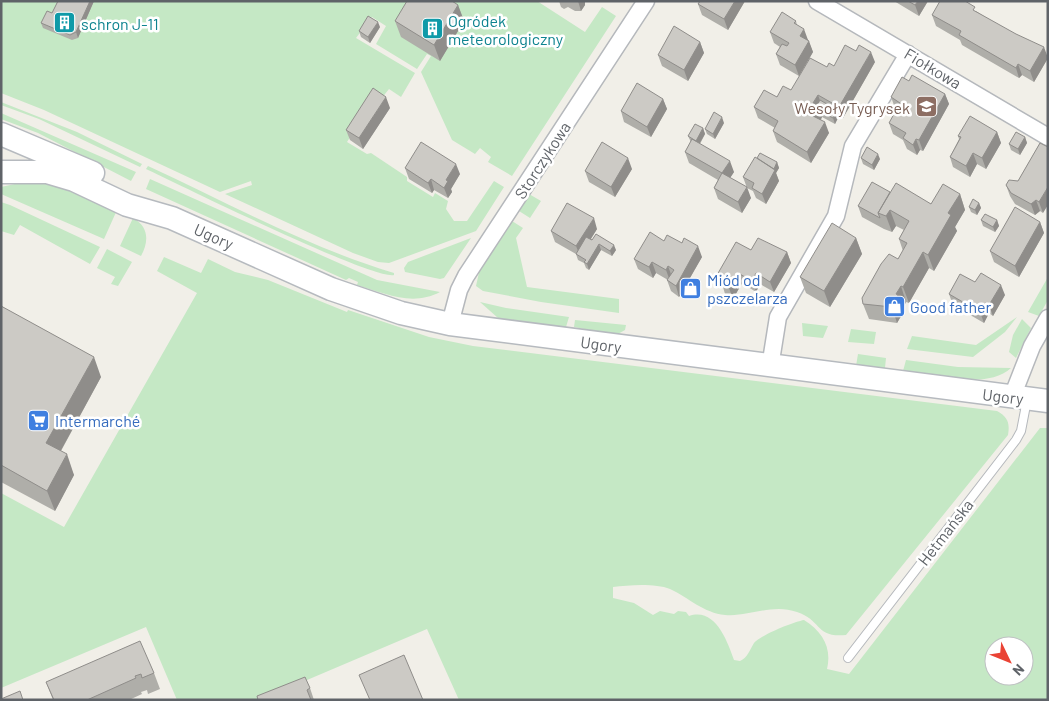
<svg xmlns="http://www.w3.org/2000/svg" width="1049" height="701" viewBox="0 0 1049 701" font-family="Barlow,sans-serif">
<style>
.green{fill:#c5e8c5;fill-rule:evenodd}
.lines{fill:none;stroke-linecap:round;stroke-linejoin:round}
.lane-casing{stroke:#b5b8bc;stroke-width:10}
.street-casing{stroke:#b5b8bc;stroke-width:19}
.secondary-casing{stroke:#b6babf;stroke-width:25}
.lane{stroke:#fff;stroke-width:8}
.street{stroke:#fff;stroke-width:16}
.secondary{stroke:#fff;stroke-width:22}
.wall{fill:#afaea9}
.shaded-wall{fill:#8f8d8a}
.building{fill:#cccac5;stroke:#8f8d8a}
.labels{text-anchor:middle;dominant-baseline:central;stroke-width:5;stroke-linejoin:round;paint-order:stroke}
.culture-label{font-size:16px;fill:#0d838f;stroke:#fff;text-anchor:start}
.street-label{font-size:16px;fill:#5f6368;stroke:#fff}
.education-label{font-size:16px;fill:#785e54;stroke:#fff;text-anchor:end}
.shop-label{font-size:16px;fill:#366cbe;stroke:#fff;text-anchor:start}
</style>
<rect width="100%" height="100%" fill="#f1efe8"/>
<!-- green -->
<path class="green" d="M 1,1 L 537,1 L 585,32 L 602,7 L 616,16 L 512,176 L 488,162 L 491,157 L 480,148 L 475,154 L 452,140 L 421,72 L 431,56 L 427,54 L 417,69 L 376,44 L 386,26 L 372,17 L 356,38 L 415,73 L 401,97 L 389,89 L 381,99 L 376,96 L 347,142 L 367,154 L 371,153 L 407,177 L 407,181 L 433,197 L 435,193 L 448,201 L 446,209 L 454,221 L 467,221 L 494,181 L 504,187 L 476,231 L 389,263 L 378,262 L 353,253 L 225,194 L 252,185 L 251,181 L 220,192 L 44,110 L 1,93 Z
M 1,102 L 77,132 L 142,164 L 140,167 L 39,119 L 1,105 Z
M 1,113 L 136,172 L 131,181 L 38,133 L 1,119 Z
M 148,166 C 228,203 310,248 394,273 L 394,275 C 372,280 180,185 146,169 Z
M 150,179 L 377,280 L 440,292 C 412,307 384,293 357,285 L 358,282 L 349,278 L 346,280 L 146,189 Z
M 24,182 L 60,185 L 117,210 L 104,239 L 1,194 L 1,187 Z
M 529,194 L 541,201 L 530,218 L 519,211 Z
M 1,202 L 10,205 L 100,247 L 90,264 L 20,225 L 14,235 L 1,231 Z
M 133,218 C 149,227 149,241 141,256 L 120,246 Z
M 512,221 L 523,228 L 516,238 L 527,287 L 619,299 L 619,313 L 541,302 L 483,291 L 476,286 L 480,268 Z
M 471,238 L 444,278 L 440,279 L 405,272 L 404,268 L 408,262 Z
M 107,249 L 132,262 L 118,286 L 111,284 L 115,277 L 97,268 Z
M 164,257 L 201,273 L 208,259 L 235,272 L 268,280 L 347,312 L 348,310 L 429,337 L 473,346 L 997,411 C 1008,417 1010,423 1008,435 L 846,635 C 815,638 822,620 797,612 C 772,603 750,617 725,615 C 704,613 689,598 670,589 C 655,583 629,585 613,587 L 613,598 L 634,603 L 653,615 L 660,611 L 674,614 L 678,611 L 686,612 L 689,616 C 715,607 727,640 734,660 L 740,661 C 748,657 749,651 754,643 C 761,635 793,622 804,620 C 823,632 832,648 827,669 L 849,674 L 1040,428 L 1048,428 L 1048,700 L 459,700 L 427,629 L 260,700 L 177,700 L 146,627 L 1,688 L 1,493 L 64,527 L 197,293 L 157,271 ZM 994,646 L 1024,646 L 1024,676 L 994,676 Z
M 1048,277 L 1048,300 L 1039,316 L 1028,312 Z
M 480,302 L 506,308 L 569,317 L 566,327 L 498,318 Z
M 1017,317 L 1005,332 L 973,357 L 907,349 L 912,336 L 976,345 Z
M 1022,319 L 1031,328 L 1016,358 L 1009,352 L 1013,335 Z
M 575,320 L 626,325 L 625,330 L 616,335 L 574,327 Z
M 802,323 L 828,326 L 823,338 L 803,336 Z
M 851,329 L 876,332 L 874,344 L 848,342 Z
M 858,354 L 886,358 L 885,368 L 856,366 Z
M 906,360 L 958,367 L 1011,368 C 988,390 933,375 903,371 Z"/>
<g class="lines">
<defs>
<path id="lane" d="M 848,658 L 1016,440 L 1021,431 L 1027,400"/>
<path id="street" d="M 817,1 L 1048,137
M 450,324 L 459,290 L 466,276 L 646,1
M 770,367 L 778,317 L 836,216 L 853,146 L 908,54
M 1012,397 L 1032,346 L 1048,318"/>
<path id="secondary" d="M 1,134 L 93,173
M 1,172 L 47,172 L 74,180 L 127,205 L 172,218 L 331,289 L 401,313 L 450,324 L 1048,401"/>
</defs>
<!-- lane casing -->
<use href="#lane" class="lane-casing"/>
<!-- street casing -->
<use href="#street" class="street-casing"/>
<!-- secondary casing -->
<use href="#secondary" class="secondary-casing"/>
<!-- lane -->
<use href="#lane" class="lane"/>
<!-- street -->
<use href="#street" class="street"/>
<!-- secondary -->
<use href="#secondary" class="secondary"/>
</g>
<!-- wall -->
<path class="wall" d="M 58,1 L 94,1 L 78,38 L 72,40 L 43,28 L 41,23 L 52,13 Z
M 559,1 L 585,1 L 585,5 L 581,11 L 575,11 L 568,7 L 564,9 L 561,7 Z
M 700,1 L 745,1 L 728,30 L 702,15 L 698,4 Z
M 894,1 L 928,1 L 919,16 Z
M 458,5 L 464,21 L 440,61 L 401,37 L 395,21 Z
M 976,11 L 1048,58 L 1034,82 L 1022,75 L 1019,78 L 962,45 L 960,40 L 936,26 L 932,15 Z
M 796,21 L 797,25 L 808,40 L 813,52 L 799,76 L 780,65 L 776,54 L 780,47 L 774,43 L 770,32 Z
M 380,27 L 370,43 L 361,37 L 359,31 Z
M 700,42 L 704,53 L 688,81 L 662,66 L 658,55 Z
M 875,62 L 843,118 L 839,115 L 835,124 L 822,117 L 821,120 L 829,133 L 811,163 L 777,142 L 773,131 L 775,128 L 758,118 L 754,107 L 791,90 L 827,67 L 834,66 Z
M 909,81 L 945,94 L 949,104 L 923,151 L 920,150 L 917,155 L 907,149 L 903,140 L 893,134 L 889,123 L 897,109 L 895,108 L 891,97 Z
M 663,99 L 667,109 L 651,137 L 624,122 L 621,111 Z
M 390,108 L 363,149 L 350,140 L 346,130 Z
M 724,123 L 715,139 L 707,134 L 705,129 Z
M 703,128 L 705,134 L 700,144 L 734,172 L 730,178 L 751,198 L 742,213 L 718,199 L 714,188 L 718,180 L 689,163 L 685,152 L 691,142 L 688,136 Z
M 997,132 L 1001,143 L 986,169 L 977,164 L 970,177 L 953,167 L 950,157 L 959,139 L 958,136 Z
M 1025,137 L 1027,143 L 1020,155 L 1011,150 L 1009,144 Z
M 1040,143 L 1043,213 L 1040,211 L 1035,215 L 1015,204 L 1010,196 L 1006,185 L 1018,181 Z
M 757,158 L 777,162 L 779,168 L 776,173 L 779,181 L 766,204 L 756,198 L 753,191 L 747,188 L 743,177 Z
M 861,158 L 880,159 L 874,170 L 863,164 Z
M 405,168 L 460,174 L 451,189 L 452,192 L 448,198 L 434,190 L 432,193 L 409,179 Z
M 632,169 L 615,197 L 589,182 L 585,171 Z
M 890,192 L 931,204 L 960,194 L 965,210 L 955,227 L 957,231 L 934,271 L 929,268 L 909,303 L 906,302 L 903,308 L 904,311 L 897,323 L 869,319 L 863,304 L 898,259 L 903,251 L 899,239 L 904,230 L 896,226 L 892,232 L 884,229 L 862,217 L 858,206 Z
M 979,203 L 981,208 L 977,215 L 971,212 L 969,207 Z
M 981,220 L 997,220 L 999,226 L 995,232 L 983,226 Z
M 1040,222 L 1044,233 L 1019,277 L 994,262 L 990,251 Z
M 597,229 L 591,239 L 616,250 L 612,256 L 601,250 L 589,270 L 586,268 L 584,263 L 578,260 L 576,254 L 555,242 L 551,231 Z
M 856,238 L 862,254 L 830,307 L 806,293 L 800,277 Z
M 664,241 L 702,257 L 679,297 L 671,291 L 667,280 L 668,280 L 656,273 L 653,278 L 638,269 L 634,259 Z
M 751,250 L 787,252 L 791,263 L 774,292 L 760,284 L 756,292 L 742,283 L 733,299 L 725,294 L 723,287 L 721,286 L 717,275 Z
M 975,282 L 1005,295 L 993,316 L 989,313 L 984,323 L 953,305 L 949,294 Z
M 1,306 L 101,377 L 61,451 L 74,475 L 55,511 L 1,482 Z
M 154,673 L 160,689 L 148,694 L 147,690 L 141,692 L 142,694 L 129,700 L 53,700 L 46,682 Z
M 310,688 L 314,700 L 258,700 Z"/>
<!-- shaded-wall -->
<path class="shaded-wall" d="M 90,1 L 94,1 L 78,38 L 76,32 Z
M 578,1 L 585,1 L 585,5 L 581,11 Z
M 735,1 L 745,1 L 728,30 L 724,19 Z
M 918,1 L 928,1 L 919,16 L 915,5 Z
M 458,5 L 464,21 L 440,61 L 434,45 Z
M 378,22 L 380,27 L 370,43 L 368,37 Z
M 804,29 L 808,40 L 804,46 L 800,36 Z
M 809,41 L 813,52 L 799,76 L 795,65 Z
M 700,42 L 704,53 L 688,81 L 684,70 Z
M 1044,47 L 1048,58 L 1034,82 L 1030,71 Z
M 871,52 L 875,62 L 843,118 L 839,107 Z
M 1018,64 L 1022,75 L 1019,78 L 1016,68 Z
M 945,94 L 949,104 L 923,151 L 919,140 Z
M 818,95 L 822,106 L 820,109 L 822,117 L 817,126 L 813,116 L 813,103 Z
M 386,97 L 390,108 L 363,149 L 359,138 Z
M 663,99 L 667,109 L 651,137 L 647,127 Z
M 837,110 L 839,116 L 835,124 L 833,118 Z
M 722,117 L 724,123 L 715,139 L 713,134 Z
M 825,122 L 829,133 L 811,163 L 807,152 Z
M 703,128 L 705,134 L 698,146 L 696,141 Z
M 997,132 L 1001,143 L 986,169 L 982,158 Z
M 1025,137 L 1027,143 L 1020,155 L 1018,149 Z
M 916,139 L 920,150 L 917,155 L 913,145 Z
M 973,153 L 977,164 L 970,177 L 966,166 Z
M 878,154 L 880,159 L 874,170 L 872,165 Z
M 628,158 L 632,169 L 615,197 L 611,187 Z
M 730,161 L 734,172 L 726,184 L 722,173 Z
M 777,162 L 779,168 L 776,173 L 779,181 L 766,204 L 762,194 L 772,172 Z
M 456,164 L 460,174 L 451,189 L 452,192 L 448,198 L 444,188 L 446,180 Z
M 431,179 L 434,190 L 432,193 L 428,183 Z
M 747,187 L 751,198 L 742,213 L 738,202 Z
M 1048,187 L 1048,205 L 1043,213 L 1039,202 Z
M 960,194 L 965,210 L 955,227 L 957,231 L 934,271 L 928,255 L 948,213 Z
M 1036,200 L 1040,211 L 1035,215 L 1031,204 Z
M 979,203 L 981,208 L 977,215 L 975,210 Z
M 890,210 L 896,226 L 892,232 L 886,216 Z
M 594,218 L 597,229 L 580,256 L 576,246 Z
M 997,220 L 999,226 L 995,232 L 993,227 Z
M 1040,222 L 1044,233 L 1019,277 L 1015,266 Z
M 856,238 L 862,254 L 830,307 L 824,291 Z
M 599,244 L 601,250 L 589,270 L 587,264 Z
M 614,245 L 616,250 L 612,256 L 610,251 Z
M 698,246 L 702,257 L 679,297 L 676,286 Z
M 787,252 L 791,263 L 774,292 L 770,282 Z
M 923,252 L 929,268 L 909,303 L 903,287 Z
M 652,262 L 656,273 L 653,278 L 649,267 Z
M 668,266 L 672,277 L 670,281 L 666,270 Z
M 738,273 L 742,283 L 733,299 L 729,288 Z
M 756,273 L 760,284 L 756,292 L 752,281 Z
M 1001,285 L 1005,295 L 993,316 L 989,305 Z
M 901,286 L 906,302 L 903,308 L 904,311 L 897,323 L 892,307 L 896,294 Z
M 985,303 L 989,313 L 984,323 L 980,312 Z
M 94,357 L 101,377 L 54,463 L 46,443 Z
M 67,454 L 74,475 L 55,511 L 47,491 Z"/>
<!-- building -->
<path class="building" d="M 58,1 L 90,1 L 76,32 L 70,35 L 41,23 L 47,11 L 52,13 Z
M 407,1 L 452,1 L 458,5 L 434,45 L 395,21 Z
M 700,1 L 735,1 L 724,19 L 698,4 Z
M 908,1 L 918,1 L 915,5 Z
M 940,1 L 965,1 L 975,7 L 973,10 L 1016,34 L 1044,47 L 1030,71 L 1018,64 L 1016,68 L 959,35 L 961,31 L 932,15 Z
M 782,12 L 796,21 L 794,23 L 804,29 L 800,36 L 809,41 L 795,65 L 776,54 L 782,44 L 787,46 L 789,43 L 770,32 Z
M 368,16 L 378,22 L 368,37 L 359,31 Z
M 674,26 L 700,42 L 684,70 L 658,55 Z
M 845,45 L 856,51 L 859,45 L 871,52 L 839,107 L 818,95 L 813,103 L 819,106 L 813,116 L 825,122 L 807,152 L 773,131 L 778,121 L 754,107 L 764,90 L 777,97 L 783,86 L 791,90 L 810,58 L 827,67 L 829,63 L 834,66 Z
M 912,75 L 945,94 L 919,140 L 916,139 L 913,145 L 903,138 L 906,133 L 889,123 L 900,103 L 891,97 L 902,77 L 909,81 Z
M 637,83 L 663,99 L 647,127 L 621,111 Z
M 373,88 L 386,97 L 359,138 L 346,130 Z
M 820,100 L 837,110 L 833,118 L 820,111 L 819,106 L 817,105 Z
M 714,112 L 722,117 L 713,134 L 705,129 Z
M 970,116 L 997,132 L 982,158 L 973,153 L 966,166 L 950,157 L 961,137 L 958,136 Z
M 695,124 L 703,128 L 696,141 L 688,136 Z
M 1016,132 L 1025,137 L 1018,149 L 1009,144 Z
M 692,139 L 730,161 L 722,173 L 747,187 L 738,202 L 714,188 L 722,173 L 685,152 Z
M 421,142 L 456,164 L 446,180 L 448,181 L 444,188 L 431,179 L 428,183 L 405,168 Z
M 602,142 L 628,158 L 611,187 L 585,171 Z
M 1040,143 L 1048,147 L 1048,187 L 1039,202 L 1036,200 L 1031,204 L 1011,193 L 1006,185 L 1009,180 L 1018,181 Z
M 867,147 L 878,154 L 872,165 L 861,158 Z
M 760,153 L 777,162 L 774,169 L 757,158 Z
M 755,157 L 775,170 L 762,194 L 752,188 L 754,183 L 743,177 Z
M 872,182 L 890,192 L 878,213 L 880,218 L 858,206 Z
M 896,183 L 931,204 L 943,184 L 960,194 L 948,213 L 951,215 L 928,255 L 923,252 L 903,287 L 901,286 L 896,294 L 898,295 L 892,307 L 863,304 L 862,298 L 881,264 L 889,254 L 898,259 L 907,243 L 899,239 L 909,221 L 890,210 L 886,216 L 878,213 Z
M 973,199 L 979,203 L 975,210 L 969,207 Z
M 567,203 L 594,218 L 576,246 L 551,231 Z
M 1015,207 L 1040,222 L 1015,266 L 990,251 Z
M 985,214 L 997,220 L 993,227 L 981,220 Z
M 832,223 L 856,238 L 824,291 L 800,277 Z
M 650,232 L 664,241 L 667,235 L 682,243 L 684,238 L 698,246 L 676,286 L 667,280 L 674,270 L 668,266 L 666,270 L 652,262 L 649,267 L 634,259 Z
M 596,234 L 614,245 L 610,251 L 599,244 L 587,264 L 584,262 L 586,260 L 576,254 L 586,237 L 592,240 Z
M 758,238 L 787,252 L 770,282 L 756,273 L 752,281 L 738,273 L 729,288 L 722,284 L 724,279 L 717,275 L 736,242 L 751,250 Z
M 981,273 L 1001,285 L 989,305 L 985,303 L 980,312 L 949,294 L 960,274 L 975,282 Z
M 1,306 L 94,357 L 46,443 L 67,454 L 47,491 L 1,465 Z
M 140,641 L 154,673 L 142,678 L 141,674 L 135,676 L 136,678 L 87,700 L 54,700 L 46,682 Z
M 404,655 L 423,700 L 370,700 L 359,675 Z
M 305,677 L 310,688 L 307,690 L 311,700 L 258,700 L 257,696 Z
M 20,691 L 23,700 L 1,700 L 1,699 Z"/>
<!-- icons -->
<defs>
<symbol id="building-square" viewBox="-11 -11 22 22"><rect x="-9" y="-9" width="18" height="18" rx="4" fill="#0f9aa8" stroke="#fff"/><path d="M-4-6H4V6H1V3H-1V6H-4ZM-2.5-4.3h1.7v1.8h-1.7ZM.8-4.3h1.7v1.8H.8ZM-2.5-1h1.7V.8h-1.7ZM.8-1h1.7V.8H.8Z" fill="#fff"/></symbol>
<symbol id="school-square" viewBox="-11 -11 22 22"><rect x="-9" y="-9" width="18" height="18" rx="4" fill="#8d6e63" stroke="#fff"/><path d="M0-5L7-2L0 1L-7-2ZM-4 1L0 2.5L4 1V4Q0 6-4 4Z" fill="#fff"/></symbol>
<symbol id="shop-square" viewBox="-11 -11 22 22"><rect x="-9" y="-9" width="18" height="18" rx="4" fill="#3f7fe0" stroke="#fff"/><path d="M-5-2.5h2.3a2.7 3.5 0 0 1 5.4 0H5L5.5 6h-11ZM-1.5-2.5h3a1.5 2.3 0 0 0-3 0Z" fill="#fff"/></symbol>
<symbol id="supermarket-square" viewBox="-11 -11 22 22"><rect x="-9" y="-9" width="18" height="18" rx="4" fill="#3f7fe0" stroke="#fff"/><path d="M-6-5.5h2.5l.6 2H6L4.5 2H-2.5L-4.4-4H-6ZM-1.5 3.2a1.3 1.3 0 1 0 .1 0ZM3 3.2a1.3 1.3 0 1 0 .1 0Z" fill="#fff"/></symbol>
</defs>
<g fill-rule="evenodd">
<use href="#building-square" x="52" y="10" width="25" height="25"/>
<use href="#building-square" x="420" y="16" width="25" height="25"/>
<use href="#school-square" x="914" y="94" width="25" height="25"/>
<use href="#shop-square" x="678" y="276" width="25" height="25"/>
<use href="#shop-square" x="882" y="294" width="25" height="25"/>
<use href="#supermarket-square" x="26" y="408" width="25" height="25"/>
</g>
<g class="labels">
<!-- culture labels -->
<g class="culture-label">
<text x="448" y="20">Ogródek<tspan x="448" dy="18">meteorologiczny</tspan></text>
<text x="81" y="23">schron J-11</text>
</g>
<!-- street labels -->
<g class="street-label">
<text transform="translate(933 68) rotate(31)">Fiołkowa</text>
<text transform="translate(542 160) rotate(-57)">Storczykowa</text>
<text transform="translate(214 236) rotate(24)">Ugory</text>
<text transform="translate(601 344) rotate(8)">Ugory</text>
<text transform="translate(1003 396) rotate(7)">Ugory</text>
<text transform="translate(945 532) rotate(-52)">Hetmańska</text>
</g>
<!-- education labels -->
<g class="education-label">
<text x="910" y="107">Wesoły Tygrysek</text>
</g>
<!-- shop labels -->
<g class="shop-label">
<text x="707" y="279">Miód od<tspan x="707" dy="18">pszczelarza</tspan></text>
<text x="910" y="306">Good father</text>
<text x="55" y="420">Intermarché</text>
</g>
</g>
<!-- border -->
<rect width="1049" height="701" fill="none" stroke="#5f6368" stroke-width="5"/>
<!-- north arrow -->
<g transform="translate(1009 661) rotate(133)"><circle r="24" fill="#ffffff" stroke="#bfc1c3"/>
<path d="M0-4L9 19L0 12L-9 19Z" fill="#ea4335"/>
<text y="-8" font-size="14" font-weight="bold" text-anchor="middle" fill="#5f6368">N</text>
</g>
</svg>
